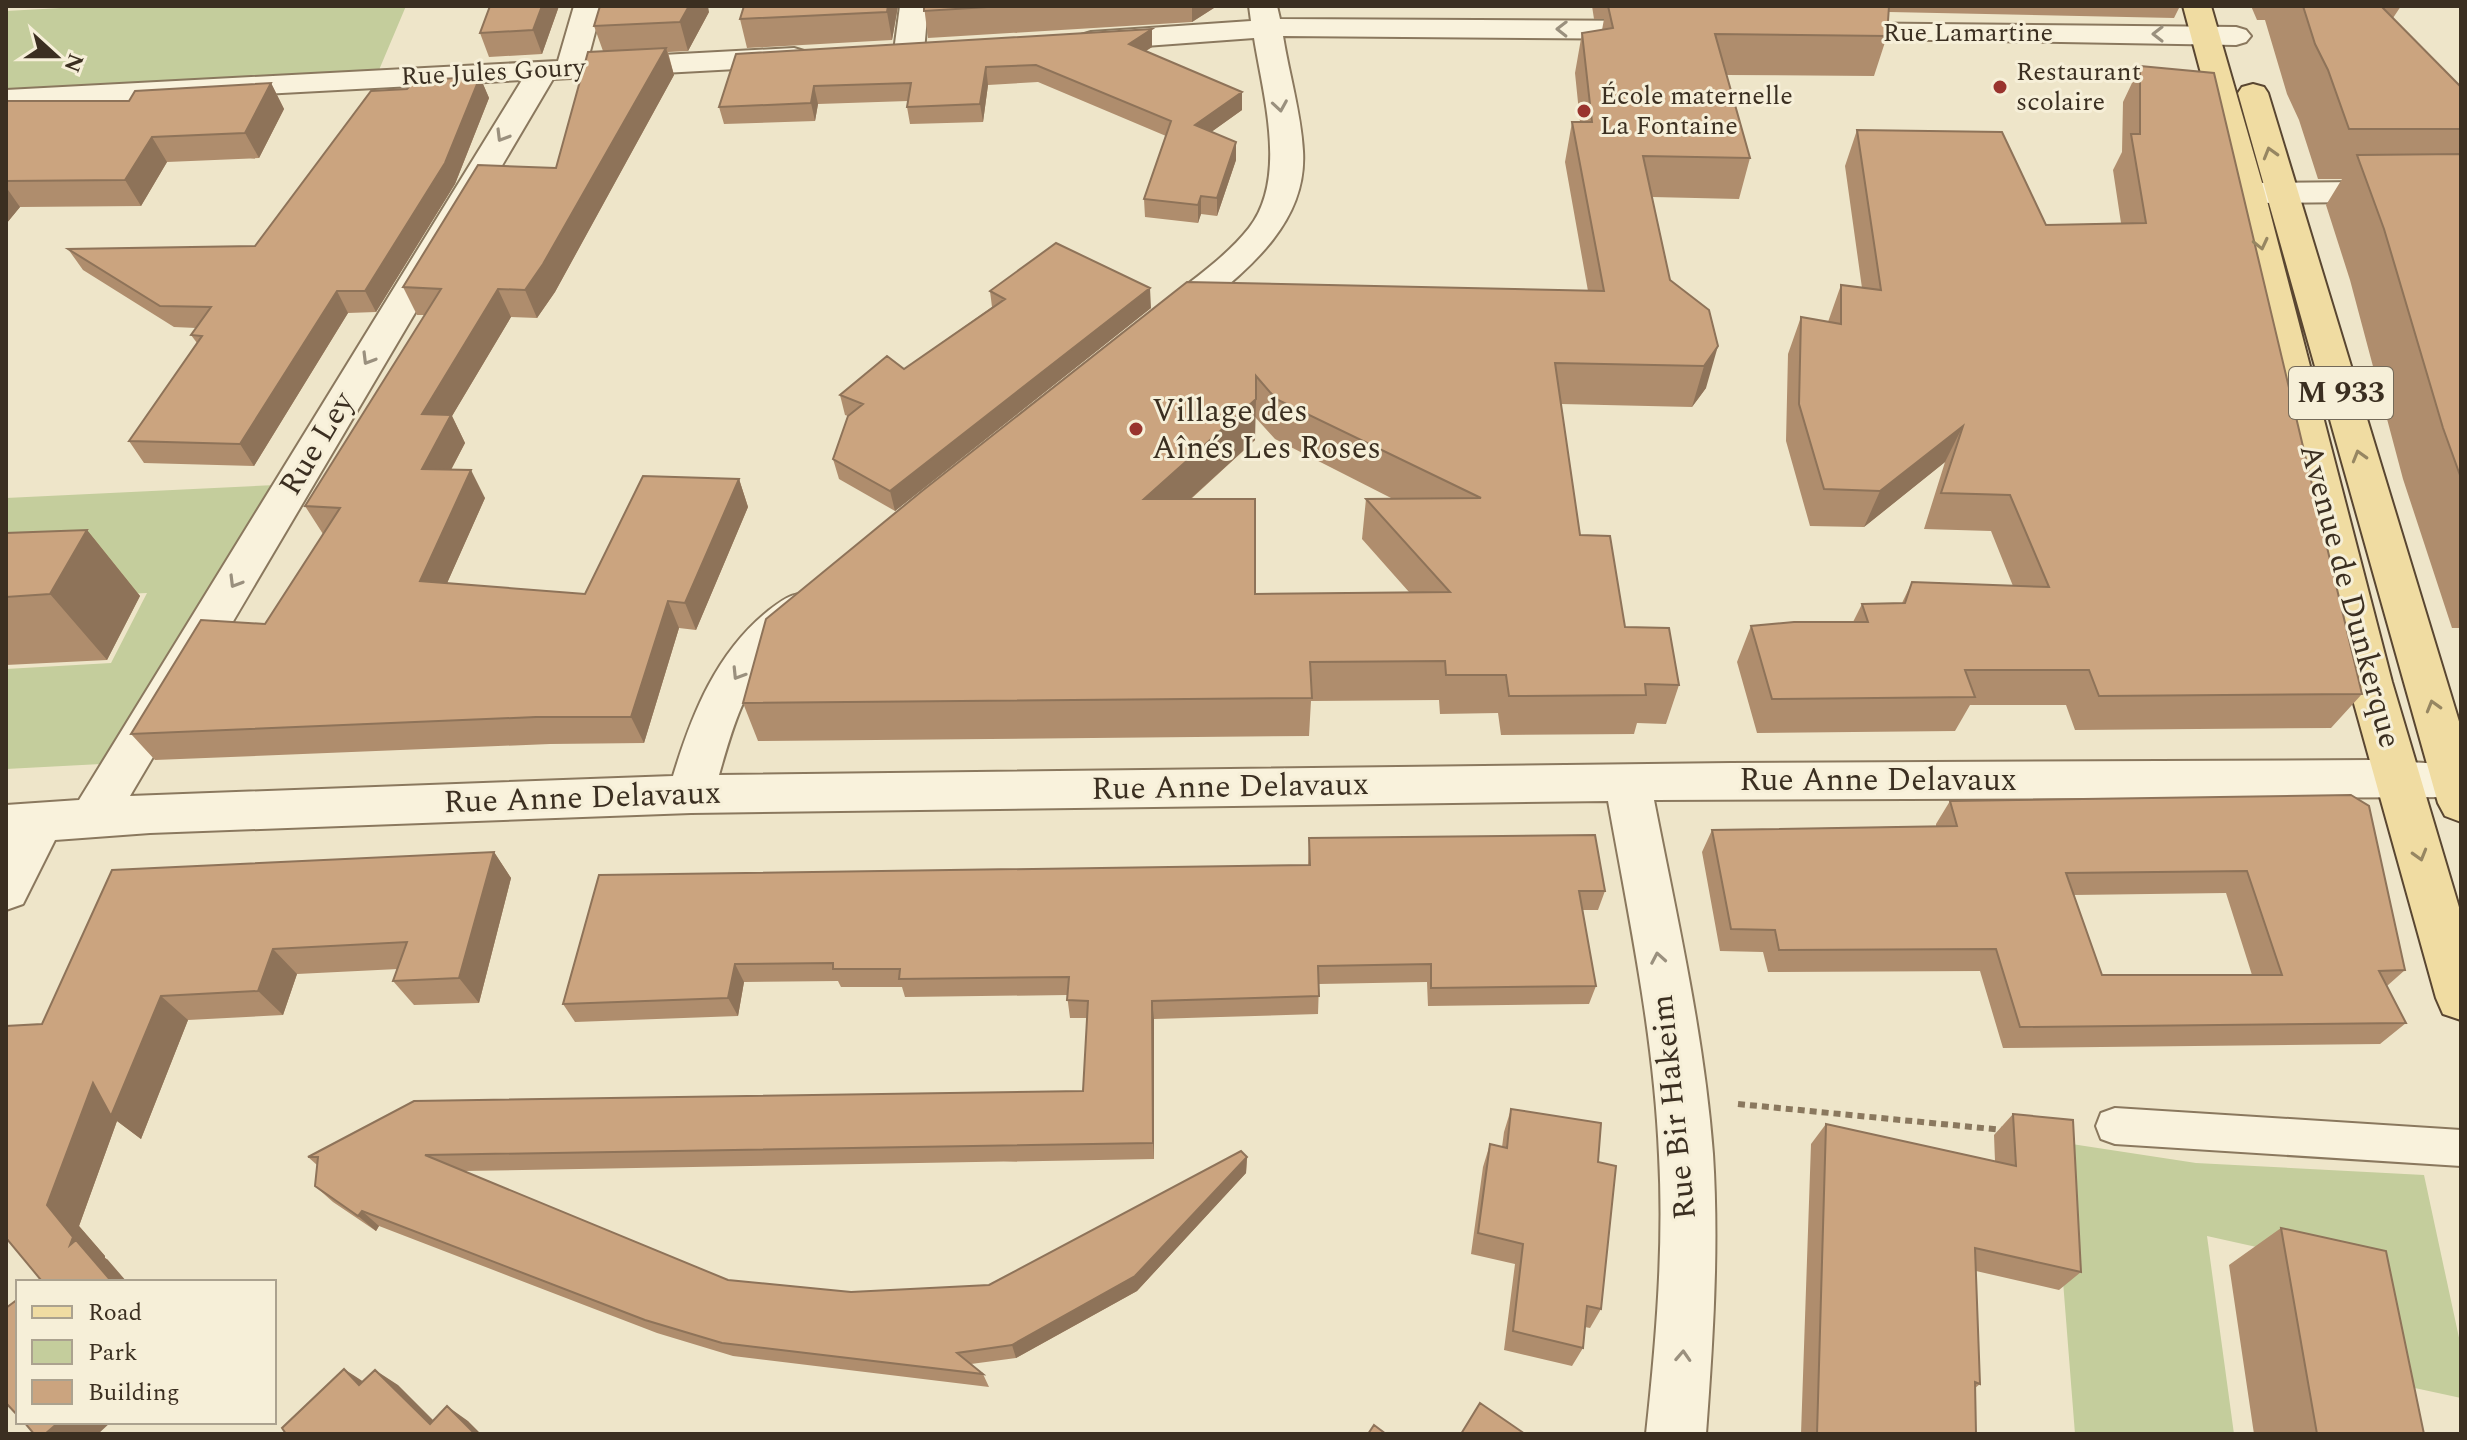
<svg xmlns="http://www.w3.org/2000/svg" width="2467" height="1440" viewBox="0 0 2467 1440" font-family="Spectral,serif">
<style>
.green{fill:#c4cd9c}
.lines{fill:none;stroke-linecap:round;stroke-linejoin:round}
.service-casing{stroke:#8a785e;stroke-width:4}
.minor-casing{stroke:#8a785e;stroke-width:4}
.primary-casing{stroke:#594631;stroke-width:4}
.path{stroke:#8a785e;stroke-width:6;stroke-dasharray:7 5;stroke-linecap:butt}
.service{fill:#f9f2dc;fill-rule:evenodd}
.minor{fill:#f9f2dc;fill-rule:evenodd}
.primary{fill:#f0dca2;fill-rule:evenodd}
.wall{fill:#af8d6d;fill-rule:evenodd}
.shaded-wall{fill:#8e7359}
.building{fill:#cba47f;stroke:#8e7359;stroke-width:2;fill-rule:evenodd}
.oneway{stroke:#9a907e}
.oneway2{stroke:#968662}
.poi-dot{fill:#99342e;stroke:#f6efd8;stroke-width:3}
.labels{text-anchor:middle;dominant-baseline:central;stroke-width:6;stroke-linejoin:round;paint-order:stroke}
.far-street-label{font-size:26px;fill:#3b2f21;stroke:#f6efd8}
.far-poi-label{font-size:26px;fill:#3b2f21;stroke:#f6efd8;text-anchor:start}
.shield{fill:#f6efd8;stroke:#736958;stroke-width:2}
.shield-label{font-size:30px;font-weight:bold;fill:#3b2f21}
.poi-label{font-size:32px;fill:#3b2f21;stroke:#f6efd8;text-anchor:start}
.street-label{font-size:32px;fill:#3b2f21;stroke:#f6efd8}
</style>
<rect width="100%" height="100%" fill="#eee5c9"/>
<!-- green -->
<path class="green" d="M 97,6 L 406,6 L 379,70 L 6,90 L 6,11 Z
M 275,485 L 101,764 L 6,769 L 6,669 L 111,663 L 147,593 L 6,599 L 6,498 Z
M 2052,1141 L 2196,1163 L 2424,1175 L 2461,1347 L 2461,1398 L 2364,1377 L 2342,1266 L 2207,1236 L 2234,1434 L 2075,1434 Z"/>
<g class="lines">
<defs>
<path id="service" d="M 2115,1108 L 2461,1130 L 2461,1166 L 2115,1144 L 2101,1139 L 2096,1126 L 2101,1113 Z"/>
<path id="minor" d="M 574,6 L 602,6 L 588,59 L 794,48 L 804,51 L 809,57 L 804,63 L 794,66 L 553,79 L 130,796 L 673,776 C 692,714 716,653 768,611 C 785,598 796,589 818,596 L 824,607 C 813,627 790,638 774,655 C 743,688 731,733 719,775 L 1731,763 L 2373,760 L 2461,765 L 2461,797 L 1654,800 C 1677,918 1704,1035 1713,1154 C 1719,1248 1713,1341 1706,1434 L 1646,1434 C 1656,1342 1664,1248 1659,1155 C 1654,1036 1629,918 1608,801 L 691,813 L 150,833 L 55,840 L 23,904 L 6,910 L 6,805 L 79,800 L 522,80 L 6,108 L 6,90 L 558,61 Z
M 900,6 L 928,6 L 924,51 L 919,57 L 909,60 L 899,57 L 894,51 Z
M 1249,6 L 1277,6 L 1280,19 L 1661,21 L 1671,24 L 1676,30 L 1671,36 L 1661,39 L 1283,36 C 1289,74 1301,113 1303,151 C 1308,233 1231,281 1176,328 L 1164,331 L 1152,328 L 1146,320 L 1152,312 C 1183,286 1223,261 1249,228 C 1288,178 1263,95 1254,38 L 1091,50 L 1081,47 L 1076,41 L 1081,35 L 1091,32 L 1251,21 Z
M 1826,23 L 2236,27 L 2246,30 L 2251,36 L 2246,42 L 2236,45 L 1816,38 L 1811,32 L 1816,26 Z
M 2461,181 L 2461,201 L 2249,203 L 2237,200 L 2233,193 L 2237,186 L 2249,183 Z"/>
<path id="primary" d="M 2183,6 L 2211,6 L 2265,193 L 2392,682 L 2461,914 L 2461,1020 L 2443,1014 L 2436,998 L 2348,682 L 2233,193 Z
M 2253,84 L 2264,87 L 2268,93 L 2461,728 L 2461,822 L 2445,816 L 2438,803 L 2238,93 L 2242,87 Z"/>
</defs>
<!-- service casing -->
<use href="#service" class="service-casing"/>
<!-- minor casing -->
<use href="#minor" class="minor-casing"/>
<!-- primary casing -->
<use href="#primary" class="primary-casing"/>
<!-- path -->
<path class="path" d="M 1738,1104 L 2003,1130"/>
<!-- service -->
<use href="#service" class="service"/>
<!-- minor -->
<use href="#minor" class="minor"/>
<!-- primary -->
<use href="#primary" class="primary"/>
</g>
<!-- wall -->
<path class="wall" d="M 559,6 L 542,54 L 489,57 L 480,33 Z
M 898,6 L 892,40 L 747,48 L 740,19 Z
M 924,6 L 1217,6 L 1192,22 L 928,38 Z
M 1592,6 L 2180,6 L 2174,18 L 1889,12 L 1887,36 L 1874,76 L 1726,75 L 1750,158 L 1739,199 L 1652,197 L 1670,280 L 1709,310 L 1706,388 L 1692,407 L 1561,404 L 1580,535 L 1625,627 L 1679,685 L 1666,724 L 1637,723 L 1634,734 L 1501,735 L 1498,713 L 1440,714 L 1439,700 L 1311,701 L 1309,736 L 758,741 L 743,703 L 1187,282 L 1588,291 L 1565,162 L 1572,122 L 1580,122 L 1575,73 L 1582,33 L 1602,30 L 1604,19 L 1594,19 ZM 1255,417 L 1275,439 L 1393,499 L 1366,499 L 1362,539 L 1409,592 L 1255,594 L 1191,499 L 1255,440 Z
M 2251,6 L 2401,6 L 2393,18 L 2461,87 L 2461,628 L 2452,628 L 2403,479 L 2350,280 L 2326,205 L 2342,179 L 2318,179 L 2299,120 L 2287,94 L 2265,20 L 2257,20 Z
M 709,12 L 688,51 L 668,52 L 674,75 L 555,292 L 537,318 L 511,317 L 452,416 L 465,443 L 451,470 L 485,498 L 447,583 L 585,594 L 739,479 L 748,507 L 696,630 L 679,628 L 644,743 L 550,744 L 155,760 L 131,734 L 265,624 L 323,534 L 305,506 L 425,315 L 417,315 L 403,287 L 556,168 L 603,51 L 594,26 Z
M 1152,29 L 1152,47 L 1146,51 L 1242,92 L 1242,110 L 1211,132 L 1236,142 L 1236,160 L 1217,216 L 1201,214 L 1198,223 L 1145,217 L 1144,199 L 1166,136 L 1038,82 L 988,85 L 983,122 L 910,124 L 907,107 L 908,101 L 818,104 L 815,121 L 724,124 L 719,107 L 736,54 Z
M 2140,66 L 2362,694 L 2331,728 L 2075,730 L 2066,705 L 1970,705 L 1955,731 L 1757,733 L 1737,662 L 1751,626 L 1853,622 L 1862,604 L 1902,603 L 1912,582 L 2013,586 L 1991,531 L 1924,529 L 1945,462 L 1864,527 L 1810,526 L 1786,441 L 1788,354 L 1801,317 L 1828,322 L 1841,285 L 1862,288 L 1845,166 L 1857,130 L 2046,225 L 2121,223 L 2113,170 L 2122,152 L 2123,102 Z
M 480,77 L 489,98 L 455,184 L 376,312 L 348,313 L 254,466 L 144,463 L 129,441 L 197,343 L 191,335 L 196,328 L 174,327 L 83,270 L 68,249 L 255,246 L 407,89 Z
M 271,83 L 284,109 L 259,158 L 167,162 L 141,206 L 20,207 L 6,224 L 6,101 L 129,101 Z
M 990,291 L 1151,308 L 895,511 L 839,479 L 833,459 L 848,416 L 845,415 L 840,395 L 904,369 L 992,307 Z
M 87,530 L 140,596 L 107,660 L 6,665 L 6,533 Z
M 2351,795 L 2405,970 L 2387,986 L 2406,1023 L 2380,1044 L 2003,1048 L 1980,971 L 1768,972 L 1763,952 L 1720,951 L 1702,852 L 1712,830 L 1936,826 L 1936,824 L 1950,801 ZM 2226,893 L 2252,975 L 2102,975 L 2073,895 Z
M 1309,838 L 1605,891 L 1598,910 L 1582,910 L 1596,986 L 1589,1004 L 1428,1006 L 1427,982 L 1319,984 L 1318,1014 L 1154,1019 L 1154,1159 L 463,1171 L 728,1280 L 851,1292 L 989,1285 L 1247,1157 L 1246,1173 L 1137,1291 L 1016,1358 L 971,1364 L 983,1374 L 989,1387 L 733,1356 L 657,1333 L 379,1226 L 376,1231 L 333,1202 L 315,1186 L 317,1165 L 308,1157 L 1083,1091 L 1087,1018 L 1070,1018 L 1067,995 L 905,997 L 902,987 L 841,987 L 838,981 L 744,982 L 738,1016 L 575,1022 L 563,1004 L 599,875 L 1308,865 Z
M 494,852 L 511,878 L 479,1003 L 414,1005 L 393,981 L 398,969 L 297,974 L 283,1015 L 188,1020 L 141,1139 L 117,1121 L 79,1226 L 105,1256 L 105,1258 L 108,1260 L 41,1280 L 42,1024 Z
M 1511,1109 L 1598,1162 L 1601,1309 L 1590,1328 L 1585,1327 L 1583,1348 L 1572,1366 L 1504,1350 L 1515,1264 L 1471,1254 L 1483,1167 L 1490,1144 L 1502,1147 L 1504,1132 Z
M 2013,1114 L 2081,1272 L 2059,1290 L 1976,1271 L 1980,1384 L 1975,1388 L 1976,1434 L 1801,1434 L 1811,1144 L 1826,1124 L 1995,1161 L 1994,1135 Z
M 2281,1228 L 2424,1434 L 2254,1434 L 2229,1265 Z"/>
<!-- shaded-wall -->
<path class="shaded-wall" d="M 542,6 L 559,6 L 542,54 L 533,30 Z
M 689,6 L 708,6 L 709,12 L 688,51 L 680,22 Z
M 888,6 L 898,6 L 892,40 L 887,12 Z
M 1192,6 L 1217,6 L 1192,22 Z
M 1152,29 L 1152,47 L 1130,61 L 1129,44 Z
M 666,48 L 674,75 L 555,292 L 537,318 L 525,290 Z
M 986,67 L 988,85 L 983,122 L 980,104 Z
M 480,77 L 489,98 L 455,184 L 376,312 L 365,291 Z
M 271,83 L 284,109 L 259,158 L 245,133 Z
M 814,86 L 818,104 L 815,121 L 811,103 Z
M 1242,92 L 1242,110 L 1196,143 L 1195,125 Z
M 152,137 L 167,162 L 141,206 L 125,180 Z
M 1236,142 L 1236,160 L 1217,216 L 1217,198 Z
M 6,187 L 20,207 L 6,224 Z
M 1201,196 L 1201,214 L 1198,223 L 1198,205 Z
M 1150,288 L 1151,308 L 895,511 L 890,491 Z
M 498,289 L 511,317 L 452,416 L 465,443 L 437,496 L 422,469 L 422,414 Z
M 337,291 L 348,313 L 254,466 L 240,444 Z
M 1718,346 L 1706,388 L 1692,407 L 1704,366 Z
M 1256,399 L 1255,440 L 1146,539 L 1144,499 Z
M 1963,426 L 1945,462 L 1864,527 L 1880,491 Z
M 471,470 L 485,498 L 436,608 L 420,581 Z
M 739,479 L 748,507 L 696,630 L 685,603 Z
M 87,530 L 140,596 L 107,660 L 50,594 Z
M 668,601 L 679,628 L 644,743 L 631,717 Z
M 494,852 L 511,878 L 479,1003 L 459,978 Z
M 273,949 L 297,974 L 283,1015 L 258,991 Z
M 735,964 L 744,982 L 738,1016 L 728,998 Z
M 161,996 L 188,1020 L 141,1139 L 117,1121 L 79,1226 L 105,1256 L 105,1258 L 108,1260 L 127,1282 L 112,1282 L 70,1245 L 47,1205 L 93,1083 Z
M 1152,1001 L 1154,1019 L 1154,1159 L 1153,1143 Z
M 1247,1157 L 1246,1173 L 1137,1291 L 1016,1358 L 1012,1345 Z
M 362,1211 L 379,1226 L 376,1231 L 358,1216 Z
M 344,1369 L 367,1384 L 359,1385 Z
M 375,1370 L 398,1385 L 447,1434 L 430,1424 Z
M 447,1406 L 468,1421 L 481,1434 L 475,1434 Z
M 59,1422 L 111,1422 L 98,1434 L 45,1434 Z"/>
<!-- building -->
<path class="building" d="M 490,6 L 542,6 L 533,30 L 480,33 Z
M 600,6 L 689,6 L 680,22 L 594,26 Z
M 744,6 L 888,6 L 887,12 L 740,19 Z
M 924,6 L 1003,6 L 924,11 Z
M 1608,6 L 1889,6 L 1887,36 L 1715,34 L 1750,158 L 1643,156 L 1670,280 L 1709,310 L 1718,346 L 1704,366 L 1555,363 L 1580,535 L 1610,536 L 1625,627 L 1669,628 L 1679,685 L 1645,684 L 1646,695 L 1509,696 L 1506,675 L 1446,675 L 1445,661 L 1310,662 L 1312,698 L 743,703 L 766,619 L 922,491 L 1187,282 L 1604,291 L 1572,122 L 1592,122 L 1582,33 L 1613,28 ZM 1256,376 L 1276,399 L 1481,498 L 1366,499 L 1450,592 L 1255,594 L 1255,499 L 1144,499 L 1256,399 Z
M 2303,6 L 2381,6 L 2461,87 L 2461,129 L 2349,129 L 2328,70 L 2315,44 Z
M 1152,29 L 1129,44 L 1242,92 L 1195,125 L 1236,142 L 1217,198 L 1201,196 L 1198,205 L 1144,199 L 1171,121 L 1036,65 L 986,67 L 980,104 L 907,107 L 911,83 L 814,86 L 811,103 L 719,107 L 736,54 Z
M 666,48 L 543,264 L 525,290 L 498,289 L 422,414 L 451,415 L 422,469 L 471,470 L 420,581 L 585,594 L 643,476 L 739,479 L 685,603 L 668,601 L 631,717 L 536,717 L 131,734 L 201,620 L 265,624 L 340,508 L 305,506 L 441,289 L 403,287 L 478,165 L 556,168 L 588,52 Z
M 2140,66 L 2214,73 L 2362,694 L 2099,696 L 2089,670 L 1965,670 L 1975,697 L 1772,699 L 1751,626 L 1794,622 L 1868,622 L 1862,604 L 1905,603 L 1912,582 L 2049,587 L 2010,495 L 1941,493 L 1963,426 L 1880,491 L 1824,489 L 1799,404 L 1801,317 L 1841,324 L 1841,285 L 1881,290 L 1857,130 L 2002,132 L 2046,225 L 2146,223 L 2131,134 L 2140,134 Z
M 480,77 L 445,163 L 365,291 L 337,291 L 240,444 L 129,441 L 202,336 L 191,335 L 211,307 L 160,306 L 68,249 L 255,246 L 371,91 L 407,89 L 416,80 Z
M 271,83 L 245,133 L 152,137 L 125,180 L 6,181 L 6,101 L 129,101 L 135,91 Z
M 2461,154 L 2461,478 L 2443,428 L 2384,229 L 2357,155 Z
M 1056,243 L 1150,288 L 890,491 L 833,459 L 848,416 L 863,404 L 840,395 L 887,356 L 904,369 L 1005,299 L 990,291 Z
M 87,530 L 50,594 L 6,597 L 6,533 Z
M 2351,795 L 2369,806 L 2405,970 L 2379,971 L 2406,1023 L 2020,1027 L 1996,949 L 1779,950 L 1775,930 L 1731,929 L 1712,830 L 1957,826 L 1950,801 ZM 2247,871 L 2282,975 L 2102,975 L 2066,873 Z
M 1595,835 L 1605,891 L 1579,891 L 1596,986 L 1431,988 L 1431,964 L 1318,966 L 1319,996 L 1152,1001 L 1153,1143 L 425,1155 L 728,1280 L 851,1292 L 989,1285 L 1241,1151 L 1247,1157 L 1135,1276 L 1012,1345 L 957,1353 L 983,1374 L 722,1343 L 645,1320 L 362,1211 L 358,1216 L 315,1186 L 318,1157 L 308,1157 L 414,1101 L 1083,1091 L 1088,1001 L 1067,1000 L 1069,977 L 899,979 L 900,969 L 833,969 L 833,963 L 735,964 L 728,998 L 563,1004 L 599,875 L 1310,865 L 1309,838 Z
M 494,852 L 459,978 L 393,981 L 407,942 L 273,949 L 258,991 L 161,996 L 111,1116 L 93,1083 L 47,1205 L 73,1237 L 70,1245 L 76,1240 L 112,1282 L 38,1282 L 41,1280 L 6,1238 L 6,1026 L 42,1024 L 112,870 Z
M 1511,1109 L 1601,1123 L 1598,1162 L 1616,1166 L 1601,1309 L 1587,1306 L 1583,1348 L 1513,1331 L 1523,1244 L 1478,1233 L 1490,1144 L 1507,1148 Z
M 2013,1114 L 2073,1120 L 2081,1272 L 1975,1248 L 1980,1384 L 1975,1382 L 1976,1434 L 1817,1434 L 1826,1124 L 2016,1166 Z
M 2281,1228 L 2386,1251 L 2424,1434 L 2317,1434 Z
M 18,1299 L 18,1416 L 6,1403 L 6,1308 Z
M 344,1369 L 359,1385 L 375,1370 L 430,1424 L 447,1406 L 475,1434 L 286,1434 L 282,1428 Z
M 1480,1403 L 1525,1434 L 1461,1434 Z
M 24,1422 L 59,1422 L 45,1434 L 34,1434 Z
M 1374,1425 L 1386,1434 L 1368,1434 Z"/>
<!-- one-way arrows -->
<defs><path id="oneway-chevron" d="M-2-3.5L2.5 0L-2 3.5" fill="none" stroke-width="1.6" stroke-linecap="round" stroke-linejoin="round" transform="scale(2)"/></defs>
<g class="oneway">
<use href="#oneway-chevron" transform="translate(1562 29) rotate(-179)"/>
<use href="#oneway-chevron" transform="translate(2158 34) rotate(-180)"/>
<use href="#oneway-chevron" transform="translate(1280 106) rotate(81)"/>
<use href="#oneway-chevron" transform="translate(502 136) rotate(121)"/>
<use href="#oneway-chevron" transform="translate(368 359) rotate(121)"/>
<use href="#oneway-chevron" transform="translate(235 582) rotate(121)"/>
<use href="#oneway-chevron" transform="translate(738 674) rotate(122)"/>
<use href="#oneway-chevron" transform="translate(1658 958) rotate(-100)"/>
<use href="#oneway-chevron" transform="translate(1683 1356) rotate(-87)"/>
</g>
<g class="oneway2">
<use href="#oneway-chevron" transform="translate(2270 153) rotate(-106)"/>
<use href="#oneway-chevron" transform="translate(2261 244) rotate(77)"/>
<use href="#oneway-chevron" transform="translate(2359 456) rotate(-106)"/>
<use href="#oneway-chevron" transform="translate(2433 706) rotate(-106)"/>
<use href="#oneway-chevron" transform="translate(2420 855) rotate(74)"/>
</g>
<!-- markers -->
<g class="poi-dot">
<circle cx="2000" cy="87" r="8"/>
<circle cx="1584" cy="111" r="8"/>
<circle cx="1136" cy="429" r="8"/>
</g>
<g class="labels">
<!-- far-street labels -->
<g class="far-street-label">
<text x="1968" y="33">Rue Lamartine</text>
<text transform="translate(493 72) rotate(-3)">Rue Jules Goury</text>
</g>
<!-- far-poi labels -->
<g class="far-poi-label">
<text x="2016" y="72">Restaurant<tspan x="2016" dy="30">scolaire</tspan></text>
<text x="1600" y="96">École maternelle<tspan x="1600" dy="30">La Fontaine</tspan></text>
</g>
<!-- shield labels -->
<rect class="shield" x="2289" y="367" width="104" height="52" rx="6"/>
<g class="shield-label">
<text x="2341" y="393">M 933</text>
</g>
<!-- poi labels -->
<g class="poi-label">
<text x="1152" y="411">Village des<tspan x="1152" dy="37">Aînés Les Roses</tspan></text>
</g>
<!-- street labels -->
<g class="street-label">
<text transform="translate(317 444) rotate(-59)">Rue Ley</text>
<text transform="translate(2350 596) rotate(75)">Avenue de Dunkerque</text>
<text x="1878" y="780">Rue Anne Delavaux</text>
<text transform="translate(1230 787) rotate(-1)">Rue Anne Delavaux</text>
<text transform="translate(582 798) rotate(-2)">Rue Anne Delavaux</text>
<text transform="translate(1674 1107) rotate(-96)">Rue Bir Hakeim</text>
</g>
</g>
<!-- border -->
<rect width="2467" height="1440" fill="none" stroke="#3b2f21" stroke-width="16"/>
<!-- legend -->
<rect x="16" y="1280" width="260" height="144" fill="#f6efd8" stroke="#aba28f" stroke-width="2"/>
<rect x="32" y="1306" width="40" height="12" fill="#f0dca2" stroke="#aba28f" stroke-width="2"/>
<text x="88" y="1320" font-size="24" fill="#3b2f21">Road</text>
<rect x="32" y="1340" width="40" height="24" fill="#c4cd9c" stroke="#aba28f" stroke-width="2"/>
<text x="88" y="1360" font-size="24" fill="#3b2f21">Park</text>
<rect x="32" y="1380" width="40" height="24" fill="#cba47f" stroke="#aba28f" stroke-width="2"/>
<text x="88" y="1400" font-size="24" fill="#3b2f21">Building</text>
<!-- north arrow -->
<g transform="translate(56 56) rotate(111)" stroke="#f6efd8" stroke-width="6" paint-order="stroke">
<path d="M0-6L14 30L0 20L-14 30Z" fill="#3b2f21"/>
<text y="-12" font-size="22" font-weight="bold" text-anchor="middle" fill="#3b2f21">N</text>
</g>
</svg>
